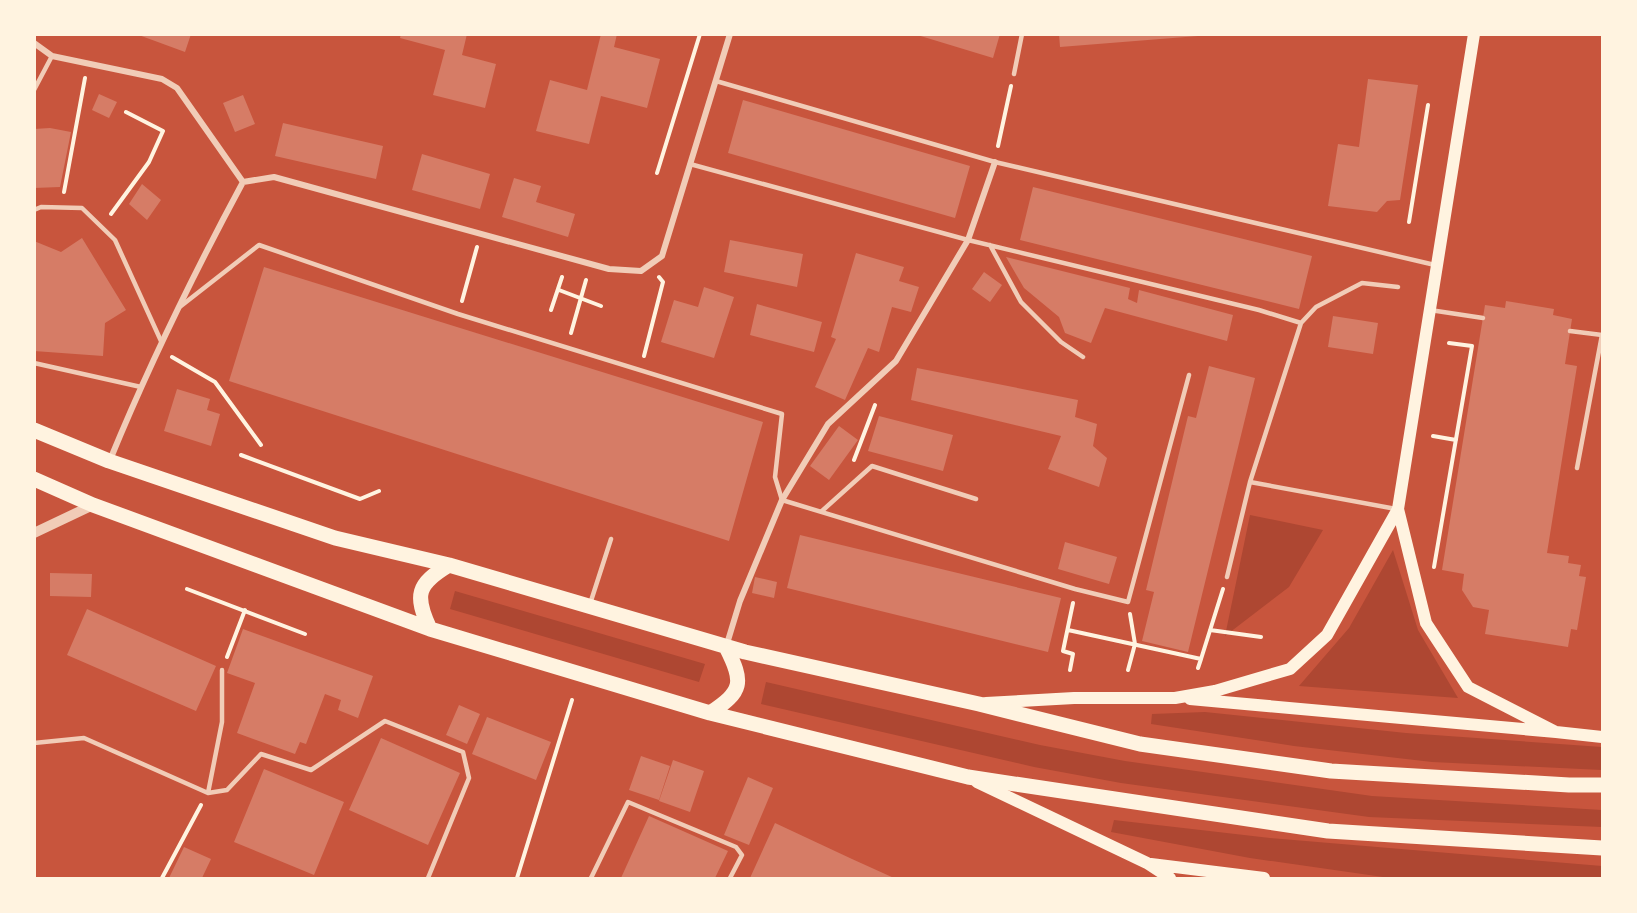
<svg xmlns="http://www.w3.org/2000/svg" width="1637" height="913" viewBox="0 0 1637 913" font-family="Bitter,serif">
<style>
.green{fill:#ae4732}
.building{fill:#d67c66}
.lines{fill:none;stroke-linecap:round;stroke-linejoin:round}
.path{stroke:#fff3e0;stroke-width:4}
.service{stroke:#f1ccb7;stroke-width:4.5}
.minor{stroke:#f1ccb7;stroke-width:6}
.tertiary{stroke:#f1ccb7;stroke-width:10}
.secondary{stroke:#fff3e0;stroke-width:12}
.primary{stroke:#fff3e0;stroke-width:15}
</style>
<rect width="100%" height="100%" fill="#c8553d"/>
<!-- green -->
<path class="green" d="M 1250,515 L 1323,530 L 1289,587 L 1225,636 Z
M 1393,550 L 1418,630 L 1458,698 L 1299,686 L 1349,628 Z
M 455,591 L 705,664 L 699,682 L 450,609 Z
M 766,682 L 1040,745 L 1125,761 L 1372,796 L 1602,810 L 1602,827 L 1369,817 L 1121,783 L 1034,767 L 761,704 Z
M 1205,712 L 1406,733 L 1602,747 L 1602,770 L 1432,762 L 1294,746 L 1151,724 L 1152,714 Z
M 1114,820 L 1270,838 L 1602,866 L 1602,878 L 1390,878 L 1250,858 L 1111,832 Z"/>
<!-- building -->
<path class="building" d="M 136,34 L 191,34 L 185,52 Z
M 401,34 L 467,34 L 462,55 L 496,64 L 485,108 L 433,95 L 445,50 L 400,38 Z
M 601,34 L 617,34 L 614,47 L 660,59 L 647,108 L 601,96 L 589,144 L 536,131 L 550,80 L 587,90 Z
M 914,34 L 1000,34 L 993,58 Z
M 1059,34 L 1198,34 L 1198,36 L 1060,47 Z
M 1368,79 L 1418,85 L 1400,200 L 1387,201 L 1377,212 L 1328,206 L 1338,144 L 1359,147 Z
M 99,94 L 117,102 L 109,118 L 92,110 Z
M 243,95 L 255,124 L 235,132 L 223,103 Z
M 743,100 L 970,166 L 955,218 L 728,153 Z
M 283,123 L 383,146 L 376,179 L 275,156 Z
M 50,128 L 71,132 L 60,187 L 34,188 L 34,129 Z
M 422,154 L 490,174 L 480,209 L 412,190 Z
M 514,178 L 541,186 L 536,202 L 575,214 L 568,237 L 502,217 Z
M 142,184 L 161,200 L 147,220 L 129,204 Z
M 1033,187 L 1312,256 L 1299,309 L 1020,240 Z
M 82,238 L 126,310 L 105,323 L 103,356 L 34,351 L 34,241 L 61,252 Z
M 730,240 L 803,254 L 797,287 L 724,272 Z
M 856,253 L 904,267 L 899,281 L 919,287 L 911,312 L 892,307 L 879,352 L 868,348 L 845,400 L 815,387 L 836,339 L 831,337 Z
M 1006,257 L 1130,288 L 1128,299 L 1137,303 L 1139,290 L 1233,315 L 1227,341 L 1105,308 L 1091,343 L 1065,333 L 1059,317 L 1024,288 Z
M 264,267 L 763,422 L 729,541 L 229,381 Z
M 984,272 L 1002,285 L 990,302 L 972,289 Z
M 704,287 L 734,297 L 714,358 L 661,342 L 674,300 L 698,307 Z
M 1506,301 L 1554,309 L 1553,315 L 1572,319 L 1565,364 L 1577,366 L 1547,553 L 1569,556 L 1568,563 L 1581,565 L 1579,576 L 1586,577 L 1577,630 L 1571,629 L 1568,647 L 1485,634 L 1489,610 L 1473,607 L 1462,590 L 1464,574 L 1442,570 L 1485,305 L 1505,308 Z
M 757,304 L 822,322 L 814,352 L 750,335 Z
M 1333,316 L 1378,323 L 1373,354 L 1328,347 Z
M 1209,366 L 1255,378 L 1188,652 L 1142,641 L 1154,592 L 1146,590 L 1188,416 L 1196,418 Z
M 917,368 L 1078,400 L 1075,417 L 1097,424 L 1093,446 L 1107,458 L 1099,487 L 1048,469 L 1061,436 L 911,400 Z
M 177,389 L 210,399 L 207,410 L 220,414 L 211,446 L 164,431 Z
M 879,416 L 953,435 L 943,471 L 868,451 Z
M 839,426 L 858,440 L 829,480 L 810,466 Z
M 800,535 L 1061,598 L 1048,652 L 787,588 Z
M 1065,542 L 1117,557 L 1109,584 L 1058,569 Z
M 50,573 L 92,574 L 91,597 L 50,596 Z
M 755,577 L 777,582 L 774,598 L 752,593 Z
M 87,609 L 216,666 L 196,711 L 67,655 Z
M 243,629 L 373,676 L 358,718 L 338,710 L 341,700 L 325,694 L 306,744 L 300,742 L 295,754 L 237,733 L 255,683 L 227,673 Z
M 459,705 L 480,714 L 467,744 L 446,735 Z
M 487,717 L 551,742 L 536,780 L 472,754 Z
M 381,738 L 460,773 L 428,845 L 349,810 Z
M 641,756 L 670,766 L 659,800 L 629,790 Z
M 673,760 L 704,771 L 690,812 L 659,801 Z
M 264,769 L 344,802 L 314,875 L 234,842 Z
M 748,777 L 773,788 L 749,845 L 724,835 Z
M 649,816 L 728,851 L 715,878 L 621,878 Z
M 775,823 L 852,859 L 894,878 L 750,878 Z
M 184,847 L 211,859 L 202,878 L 169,878 Z"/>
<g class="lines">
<!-- path -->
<path class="path" d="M 998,146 L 1011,86
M 657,173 L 700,34
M 64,192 L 85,78
M 111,214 L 149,162 L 163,131 L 126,112
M 1409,222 L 1428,105
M 559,290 L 601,306
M 462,301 L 477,247
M 551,310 L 562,277
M 571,333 L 586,280
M 644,356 L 663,282 L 659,277
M 172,357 L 215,382 L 261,445
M 1433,436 L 1456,440
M 241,455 L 360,499 L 379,491
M 854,460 L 875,405
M 1434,567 L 1472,346 L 1449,343
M 187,589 L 305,634
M 1068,630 L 1201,659 L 1223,589
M 1210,630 L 1261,637
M 227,657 L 245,610
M 1198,668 L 1201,659
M 1070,670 L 1073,654 L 1063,651 L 1073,603
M 1128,670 L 1135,644 L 1130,614
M 162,878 L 201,805
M 517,878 L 572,700"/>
<!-- service -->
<path class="service" d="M 1014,74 L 1022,34
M 716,81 L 995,162 L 1435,265
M 34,90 L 52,56
M 690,164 L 968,240 L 1259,310 L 1301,323
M 34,210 L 41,207 L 82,208 L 115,240 L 161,341
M 990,245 L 1021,302 L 1061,342 L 1083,357
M 181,306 L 259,245 L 458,314 L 782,414 L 775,477 L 782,500 L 1075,589 L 1128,602 L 1189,375
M 1430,310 L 1483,318
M 1570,331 L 1602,335 L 1577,468
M 34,363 L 141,387
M 1250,482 L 1396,509
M 822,511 L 872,466 L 976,499
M 1227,577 L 1250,482 L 1301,323 L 1316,307 L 1362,283 L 1398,287
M 590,604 L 611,539
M 34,743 L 84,738 L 208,793 L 227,790 L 261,754 L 311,770 L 385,721 L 463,752 L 469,778 L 428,878
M 208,793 L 222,722 L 222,670
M 591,878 L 628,802 L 736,847 L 742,855 L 730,878"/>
<!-- minor -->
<path class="minor" d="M 34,43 L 52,56 L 162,79 L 177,88 L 243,182
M 243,182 L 274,177 L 609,269 L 641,271 L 662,256 L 730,34
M 110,460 C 149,365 194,273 243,182
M 726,647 L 740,601 L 782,500 L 828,424 L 896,361 L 968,240 L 995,162"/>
<!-- tertiary -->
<path class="tertiary" d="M 34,533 L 93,505"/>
<!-- secondary -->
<path class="secondary" d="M 1398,509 L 1426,623 L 1468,687 L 1556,732 L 1602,737
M 1190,699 L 1556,732
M 986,703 L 1074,698 L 1175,698 L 1215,691 L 1290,669 L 1327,635 L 1398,509 L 1474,34
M 977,782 L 1147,863 L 1170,878
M 1151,864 L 1264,878"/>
<!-- primary -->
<path class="primary" d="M 34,430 L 109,461 L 335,538 L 449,565 L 745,652 L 979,704 L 1140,744 L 1331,771 L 1569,785 L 1602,785
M 34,479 L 93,505 L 430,629 L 710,713 L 968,777 L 1328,831 L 1602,848
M 430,629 C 414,595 417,584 449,565
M 710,713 C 743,691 744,683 726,647"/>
</g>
<!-- border -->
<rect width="1637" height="913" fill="none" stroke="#fff3e0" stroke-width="72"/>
</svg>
